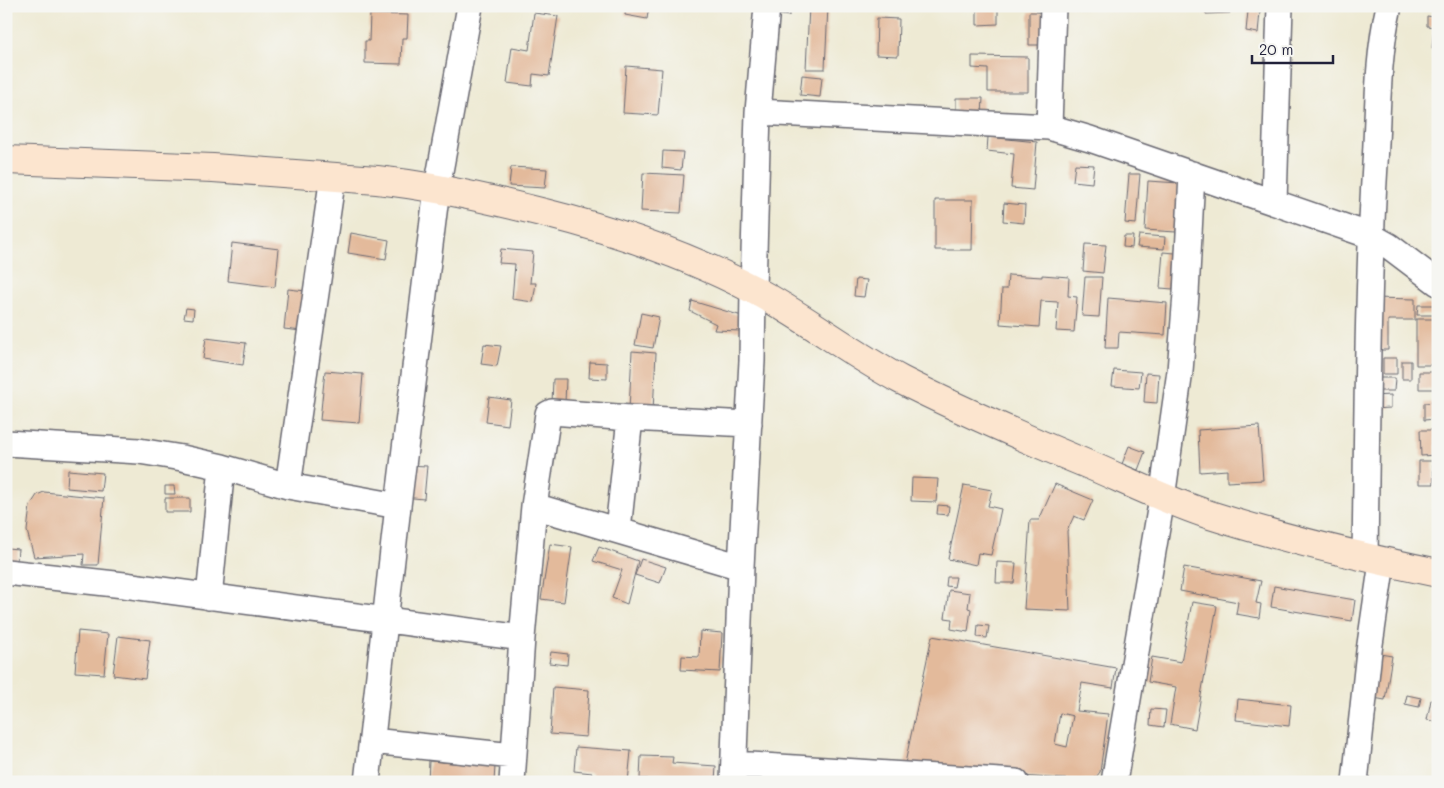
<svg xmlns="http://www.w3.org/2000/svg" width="1444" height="788" viewBox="0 0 1444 788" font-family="Mali,sans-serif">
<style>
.building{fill:#e3ba9b;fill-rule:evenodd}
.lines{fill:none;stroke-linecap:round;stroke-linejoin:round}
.street-casing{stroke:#696871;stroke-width:28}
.secondary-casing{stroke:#696871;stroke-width:30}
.street{stroke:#fff;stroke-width:25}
.secondary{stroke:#fce5cf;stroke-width:28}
</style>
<rect width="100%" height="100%" fill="#f6f6f2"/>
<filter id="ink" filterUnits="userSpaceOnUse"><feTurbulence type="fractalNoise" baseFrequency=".02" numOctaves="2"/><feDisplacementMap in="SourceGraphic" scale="10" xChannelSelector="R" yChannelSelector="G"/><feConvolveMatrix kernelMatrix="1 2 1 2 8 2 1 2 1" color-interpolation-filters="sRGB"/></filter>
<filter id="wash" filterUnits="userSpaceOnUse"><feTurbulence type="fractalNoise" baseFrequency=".0096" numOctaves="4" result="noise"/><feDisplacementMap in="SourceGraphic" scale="20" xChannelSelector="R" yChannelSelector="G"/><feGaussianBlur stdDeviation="1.12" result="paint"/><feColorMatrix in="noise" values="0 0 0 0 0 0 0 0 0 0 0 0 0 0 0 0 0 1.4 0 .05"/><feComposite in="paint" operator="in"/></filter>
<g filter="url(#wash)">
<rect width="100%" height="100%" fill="#eeead4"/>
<g id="blocks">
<!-- building -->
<path class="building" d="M 626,6 L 649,6 L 647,19 L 625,15 Z
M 775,6 L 789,6 L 789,16 L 774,14 Z
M 809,6 L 828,6 L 825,69 L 806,69 Z
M 998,6 L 998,24 L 977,25 L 977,7 Z
M 1206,6 L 1230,6 L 1230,13 L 1206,14 Z
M 1435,7 L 1438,7 L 1438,49 L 1432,48 L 1434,27 L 1427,26 L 1427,16 L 1434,17 Z
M 1248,11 L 1260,12 L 1258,33 L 1246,31 Z
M 1029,12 L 1043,12 L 1043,45 L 1029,45 Z
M 534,13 L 558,16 L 549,76 L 533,74 L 532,86 L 507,83 L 512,47 L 529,50 Z
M 370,14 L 408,15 L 407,38 L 402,38 L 401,64 L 365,63 L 365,41 L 369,41 Z
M 877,18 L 899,19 L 898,56 L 876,55 Z
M 972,56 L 1028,57 L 1028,92 L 988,92 L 988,69 L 972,68 Z
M 626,66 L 662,69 L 658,115 L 623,113 Z
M 802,75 L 822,77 L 820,97 L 800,95 Z
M 956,98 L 983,98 L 982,115 L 956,115 Z
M 988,137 L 1037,142 L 1033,190 L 1011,188 L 1014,154 L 987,151 Z
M 663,151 L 683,152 L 681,170 L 662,168 Z
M 1075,164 L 1094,165 L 1092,183 L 1073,181 Z
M 511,167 L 547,169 L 545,188 L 509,186 Z
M 643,173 L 684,175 L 681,213 L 641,211 Z
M 1129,174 L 1140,174 L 1136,224 L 1125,223 Z
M 1148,181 L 1179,183 L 1176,232 L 1145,230 Z
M 935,200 L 973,200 L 972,250 L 935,250 Z
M 1004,203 L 1025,205 L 1024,223 L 1003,221 Z
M 351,233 L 389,240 L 386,259 L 348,253 Z
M 1139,235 L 1165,237 L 1164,249 L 1137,247 Z
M 1124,236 L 1133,236 L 1132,248 L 1123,247 Z
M 232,243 L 279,249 L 275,287 L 228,281 Z
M 1085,244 L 1106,245 L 1103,273 L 1083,271 Z
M 501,249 L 533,252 L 530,283 L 536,283 L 533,302 L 512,299 L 515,264 L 499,263 Z
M 1163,252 L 1175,253 L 1173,289 L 1160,288 Z
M 1008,275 L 1042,277 L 1042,275 L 1069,277 L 1068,296 L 1077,297 L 1074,332 L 1056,331 L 1058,302 L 1041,301 L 1039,327 L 1000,324 L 1002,289 L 1007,289 Z
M 1085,277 L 1102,277 L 1099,317 L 1082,316 Z
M 856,279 L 867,280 L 864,297 L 854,296 Z
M 288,289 L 306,291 L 302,331 L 284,329 Z
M 1108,298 L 1167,303 L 1165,335 L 1119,332 L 1118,348 L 1105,348 Z
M 1373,298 L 1415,299 L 1415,320 L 1388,320 L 1388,350 L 1372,350 Z
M 692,301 L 742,316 L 741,331 L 714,330 L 716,324 L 690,311 Z
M 1418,305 L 1438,305 L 1438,315 L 1417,315 Z
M 186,308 L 194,309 L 193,319 L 184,318 Z
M 641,313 L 659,317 L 653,348 L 635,345 Z
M 1416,319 L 1438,319 L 1438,365 L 1416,365 Z
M 206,338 L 246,343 L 243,365 L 203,359 Z
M 484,344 L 501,346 L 497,366 L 481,364 Z
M 632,351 L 656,353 L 653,411 L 629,410 Z
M 1383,358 L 1397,358 L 1397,374 L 1383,374 Z
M 1402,361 L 1411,361 L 1411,379 L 1402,379 Z
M 590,362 L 607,363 L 607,379 L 589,378 Z
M 1114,370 L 1141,372 L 1139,388 L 1112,386 Z
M 325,371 L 363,374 L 359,423 L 320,420 Z
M 1419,372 L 1437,372 L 1437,389 L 1419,389 Z
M 1146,373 L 1159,374 L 1157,403 L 1144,402 Z
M 1376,378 L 1395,378 L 1394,391 L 1375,391 Z
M 553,379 L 566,379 L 565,403 L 552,403 Z
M 1391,395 L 1391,408 L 1372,409 L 1372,396 Z
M 489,397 L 511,400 L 508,425 L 486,422 Z
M 1436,402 L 1436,419 L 1424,420 L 1424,403 Z
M 1259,426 L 1263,480 L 1227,482 L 1227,470 L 1200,472 L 1198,430 Z
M 1420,430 L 1435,430 L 1436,455 L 1421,456 Z
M 1129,446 L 1145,452 L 1138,470 L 1122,464 Z
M 1419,461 L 1433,461 L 1434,484 L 1419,484 Z
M 407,465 L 427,466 L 424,499 L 403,497 Z
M 68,470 L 103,473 L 101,491 L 67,488 Z
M 912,478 L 938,479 L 936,502 L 911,501 Z
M 1055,484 L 1093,500 L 1084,520 L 1074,516 L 1067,531 L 1070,611 L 1024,609 L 1030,520 L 1039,520 Z
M 964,485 L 992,490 L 988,506 L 1001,509 L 991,555 L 978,553 L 976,565 L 948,559 Z
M 165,486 L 174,486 L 175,494 L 165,494 Z
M 44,492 L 104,498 L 98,565 L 83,565 L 84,554 L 34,557 L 27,531 L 30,506 L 37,495 Z
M 165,498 L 190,498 L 190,512 L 165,512 Z
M 938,505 L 949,506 L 948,515 L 937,514 Z
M 550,544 L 572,547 L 564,602 L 541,599 Z
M 599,547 L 638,561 L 627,604 L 612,598 L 622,570 L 593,561 Z
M 7,548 L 18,549 L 17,561 L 6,560 Z
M 641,559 L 666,567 L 660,583 L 635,575 Z
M 997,562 L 1016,563 L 1014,583 L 996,583 Z
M 1184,567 L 1261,581 L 1256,603 L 1261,604 L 1259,618 L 1236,614 L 1238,602 L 1180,591 Z
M 947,577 L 956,577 L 954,587 L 946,586 Z
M 1274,586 L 1355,600 L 1352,621 L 1271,607 Z
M 949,590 L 970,593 L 968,608 L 971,609 L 968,632 L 951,629 L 952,619 L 945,618 Z
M 1192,602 L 1217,606 L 1195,729 L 1170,724 L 1176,687 L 1148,682 L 1152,657 L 1181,662 Z
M 978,625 L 989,626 L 987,638 L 977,637 Z
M 78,631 L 108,634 L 104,674 L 75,672 Z
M 700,631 L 722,633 L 720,672 L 681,670 L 682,656 L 699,657 Z
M 118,636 L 150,640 L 145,679 L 113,675 Z
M 932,636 L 1116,668 L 1113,688 L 1082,683 L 1077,711 L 1108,714 L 1100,772 L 1093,781 L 904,768 ZM 1060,713 L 1073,716 L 1067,747 L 1055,744 Z
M 551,652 L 568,654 L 567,665 L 549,663 Z
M 1374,653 L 1392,656 L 1385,700 L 1368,697 Z
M 553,687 L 589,690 L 586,737 L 550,734 Z
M 1407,695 L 1421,698 L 1419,707 L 1405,704 Z
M 1238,699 L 1291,705 L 1289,726 L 1236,720 Z
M 1431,700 L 1438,701 L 1438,722 L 1427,720 Z
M 1151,709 L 1166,710 L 1164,727 L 1150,725 Z
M 576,747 L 631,751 L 628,782 L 592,782 L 592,773 L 574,771 Z
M 641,756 L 673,757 L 672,763 L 716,766 L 715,782 L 648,782 L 648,779 L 640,779 Z
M 429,761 L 495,766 L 494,782 L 428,781 Z"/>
</g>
</g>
<g filter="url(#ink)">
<use href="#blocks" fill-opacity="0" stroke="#696871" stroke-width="1"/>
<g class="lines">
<defs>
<path id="street" d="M 758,112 L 1049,127 L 1090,139 L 1371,236 L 1389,246 L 1438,283
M 1049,127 L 1053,6
M 1274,202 L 1280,6
M 6,443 L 139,451 L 182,458 L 222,467 L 288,486 L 398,506
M 288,486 L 333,176
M 534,506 L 741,567
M 618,530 L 630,418 L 749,424
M 1365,557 C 1367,426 1367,295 1375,164 C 1378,112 1377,58 1389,6
M 6,572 L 124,585 L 522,638
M 209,597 L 222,467
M 372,741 L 513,756
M 734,764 L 1016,782
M 367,782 L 398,506 L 437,188 L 470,6
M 512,782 L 522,638 L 534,506 L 548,414 L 552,412 L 630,418
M 733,782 L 741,567 L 752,361 L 753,289 L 758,112 L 767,6
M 1114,782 L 1162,498 L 1180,371 L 1186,294 L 1192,174
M 1355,782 L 1369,651 L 1382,562"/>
<path id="secondary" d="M 6,160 L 213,168 L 377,180 C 434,186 490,199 545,213 C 617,231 689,256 754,290 C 805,317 850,353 901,380 C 964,412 1029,440 1094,467 C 1133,484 1170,502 1210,515 C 1285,539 1361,557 1438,573"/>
</defs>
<!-- street casing -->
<use href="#street" class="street-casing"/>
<!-- secondary casing -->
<use href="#secondary" class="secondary-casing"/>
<!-- street -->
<use href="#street" class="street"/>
<!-- secondary -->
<use href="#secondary" class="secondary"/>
</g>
</g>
<!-- margin -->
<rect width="1444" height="788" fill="none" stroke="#f6f6f2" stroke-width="25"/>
<!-- scale -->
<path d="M1252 55v8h81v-8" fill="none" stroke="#22223b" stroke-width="2.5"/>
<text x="1259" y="55" font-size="15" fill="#22223b" stroke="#f6f6f2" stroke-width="4" paint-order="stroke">20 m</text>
</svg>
